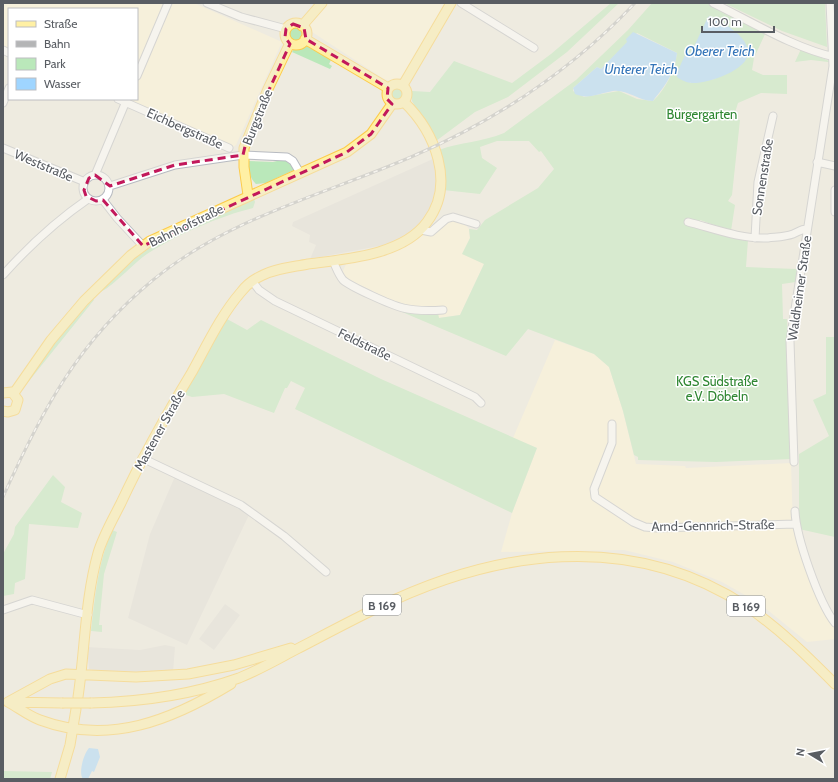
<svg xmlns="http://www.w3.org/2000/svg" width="838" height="782" viewBox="0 0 838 782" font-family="Cabin,sans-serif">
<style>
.commercial{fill:#fff5d4}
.industrial{fill:#e1ded8}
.green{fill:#bae8ba;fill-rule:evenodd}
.water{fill:#9fd5ff}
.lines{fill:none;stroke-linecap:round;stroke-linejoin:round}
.minor-casing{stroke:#b8bbc1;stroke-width:9}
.major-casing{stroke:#fdcb4a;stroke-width:11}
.minor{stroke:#fff;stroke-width:7}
.major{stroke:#fff0a4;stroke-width:9}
.rail-casing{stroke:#b4b5b6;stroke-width:3}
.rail{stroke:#fff;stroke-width:1.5;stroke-dasharray:4.5;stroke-linecap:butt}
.major-bridge-casing{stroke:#fdcb4a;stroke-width:11;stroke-linecap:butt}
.major-bridge{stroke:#fff0a4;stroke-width:9}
.marked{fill:none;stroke:#c2185b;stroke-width:3;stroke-dasharray:8 5;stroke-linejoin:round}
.labels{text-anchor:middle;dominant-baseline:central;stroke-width:3;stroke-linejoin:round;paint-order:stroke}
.shield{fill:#fff;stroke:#8b8e92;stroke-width:1}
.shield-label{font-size:12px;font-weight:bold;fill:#595d63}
.park-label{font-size:13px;fill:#2e8631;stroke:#fff}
.street-label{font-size:13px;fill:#595d63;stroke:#fff}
.water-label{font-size:14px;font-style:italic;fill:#3475b9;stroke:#fff}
</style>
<rect width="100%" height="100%" fill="#eeebe0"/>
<!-- commercial -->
<path class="commercial" d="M 3,3 L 194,3 L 282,42 L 236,145 L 232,148 L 127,99 L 137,99 L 137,9 L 9,9 L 9,49 L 3,46 Z
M 328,3 L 445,3 L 403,76 L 399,79 L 390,81 L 384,79 L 309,30 L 309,25 Z
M 454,218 L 463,222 L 469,229 L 470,238 L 484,264 L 460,315 L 438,318 L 412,306 L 391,300 L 346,278 L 343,271 L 346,264 L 381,256 L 403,247 L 420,236 L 431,233 Z
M 555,340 L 594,354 L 609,367 L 623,411 L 636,464 L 685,466 L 686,468 L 791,463 L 793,529 L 806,568 L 835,626 L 835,639 L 807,642 L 759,603 L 722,582 L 673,562 L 624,550 L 501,552 L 512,513 L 537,448 L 513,438 Z"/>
<!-- industrial -->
<path class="industrial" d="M 435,158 L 437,192 L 432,207 L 423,222 L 408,234 L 390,244 L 310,259 L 316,245 L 309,242 L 310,235 L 292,226 L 293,222 Z
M 176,474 L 249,515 L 187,645 L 128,618 L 150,534 Z
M 225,604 L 240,615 L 214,650 L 199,639 Z
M 165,645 L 175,647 L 173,673 L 123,675 L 89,669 L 87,647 L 140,650 Z"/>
<!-- green -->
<path class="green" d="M 611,3 L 619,3 L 567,52 L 508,97 L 475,112 L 436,141 L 412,101 L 412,91 L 430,92 L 454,61 L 512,83 L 551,54 Z
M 652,3 L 707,3 L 766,32 L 754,58 L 752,70 L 763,75 L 787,75 L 787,94 L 761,93 L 738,103 L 733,119 L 740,120 L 732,195 L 728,201 L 735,205 L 731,231 L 700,220 L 701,227 L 728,237 L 748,240 L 746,267 L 797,269 L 796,282 L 782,284 L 783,319 L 787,319 L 791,405 L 792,459 L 716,462 L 638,460 L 638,457 L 634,455 L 623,411 L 609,367 L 594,354 L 528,329 L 506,356 L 402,312 L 438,313 L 439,318 L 460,315 L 484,264 L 462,254 L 470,238 L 469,229 L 477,230 L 485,220 L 538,188 L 554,169 L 541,151 L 539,152 L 529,141 L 497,141 L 480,147 L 482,158 L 497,168 L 480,194 L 443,190 L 439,150 C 460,142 483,142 504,133 L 576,80 L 628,30 ZM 710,16 L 736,32 L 715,79 L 690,83 L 686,55 L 689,57 ZM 637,33 L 677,53 C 675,70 666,89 653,101 L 637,99 L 619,91 L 584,97 L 573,91 L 573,88 L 597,67 L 601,69 Z
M 724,3 L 825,3 L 827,47 L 782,31 Z
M288 34a7 7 0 1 1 14 0a7 7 0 1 1-14 0Z
M 307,46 L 332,58 L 329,64 L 332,66 L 330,69 L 292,52 L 294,49 Z
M 801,49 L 829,61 L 828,62 L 811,60 L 795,62 Z
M390 94a7 7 0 1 1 14 0a7 7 0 1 1-14 0Z
M 281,160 L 285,160 L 293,167 L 294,170 L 266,183 L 256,184 C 249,178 249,169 248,161 L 273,162 Z
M 254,199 L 255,202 L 253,208 C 220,216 176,235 147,254 C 135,262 109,290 100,292 C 133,245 203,222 254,199 Z
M 93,299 L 94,300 L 21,391 L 53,343 Z
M 227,319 L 247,330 L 261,320 L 381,379 L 537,448 L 512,513 L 295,409 L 305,388 L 291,381 L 287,388 L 285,388 L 274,413 L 224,394 L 192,397 L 183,394 Z
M 826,337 L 835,337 L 835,537 L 799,529 L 799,454 L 829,436 L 813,400 L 826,394 Z
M 53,475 L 65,487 L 61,502 L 82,513 L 78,528 L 29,524 L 25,579 L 15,583 L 14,594 L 3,596 L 3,554 L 14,534 L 15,527 Z
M 112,530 L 117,532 L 104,574 L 99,625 L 102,625 L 102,632 L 91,631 C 95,596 98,563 112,530 Z
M 3,771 L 52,772 L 50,779 L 3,779 Z"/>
<!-- water -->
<path class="water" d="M 710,16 C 723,23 745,34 748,50 C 752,69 707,84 692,83 C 687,83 682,80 678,78 L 676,75 L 685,55 L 689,57 L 708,17 Z
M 633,32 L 677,53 C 675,71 667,84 655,98 L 653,101 C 639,101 626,89 613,91 C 600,93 588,100 575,94 L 573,88 L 597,67 L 601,69 L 627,42 L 626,39 Z
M 89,748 L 98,749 L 100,757 L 94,772 L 92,771 L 88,779 L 83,779 C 78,773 84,753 89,748 Z"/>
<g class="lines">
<defs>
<path id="minor" d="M 207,3 L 241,17 L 286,29
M 461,3 L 534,48
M 713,3 C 750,21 796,49 835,57
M 3,50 L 9,53
M 137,76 L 168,3
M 118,99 L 229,148
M 3,103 L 9,88
M 3,148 L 85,182
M 817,162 L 835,166
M 95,175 L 127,99
M83 188a13 13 0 1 1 26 0a13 13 0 1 1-26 0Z
M 110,186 L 175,165 L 243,155 L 287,157 L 293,161 L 300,173
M 835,190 L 835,212
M 103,200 L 117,218 L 143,246
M 688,222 C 715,229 740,239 768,238 C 776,237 785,237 793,234 C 798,232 801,229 807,229
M 421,230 L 431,232 L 446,219 L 453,217 L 476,224
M 755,238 L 758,182 L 773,116
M 333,261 C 336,267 338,274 343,280 C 351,287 391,305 403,308 C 416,311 430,311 443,310
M 3,275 C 29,246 56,221 88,199
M 252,281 L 259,290 L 275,301 L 475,397 L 481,403
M 612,424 L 612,443 L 594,489 L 595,497 L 633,522 L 645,527 L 657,528 L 795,524
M 142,458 L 241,505 L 284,536 L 326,572
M 794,462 L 790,341 L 833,66 L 830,3
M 795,511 C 796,537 819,603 835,623
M 3,610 L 32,600 L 88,615"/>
<path id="major" d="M285 34a11 11 0 1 1 22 0a11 11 0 1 1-22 0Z
M 302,26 L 322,3
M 305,39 L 388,88
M387 94a10 10 0 1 1 20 0a10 10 0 1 1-20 0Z
M 403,85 L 451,3
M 248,195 L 244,167 L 244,148 L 268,89 L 290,43
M 3,393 L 12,392 L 18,400 L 15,410 L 8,412 L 3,411
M 14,393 L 51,340 L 84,301 L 131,255 L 150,241 L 347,152 L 371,134 L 392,104
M 78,697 C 85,650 85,599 98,553 C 103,536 113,519 121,503 C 142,458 166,415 192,372 C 207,345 221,315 241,292 C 247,284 254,279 263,275 C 277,268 293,267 308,264 C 347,259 403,255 427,222 C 456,184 435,132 404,102
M 8,702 L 50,679 L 66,674 L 136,677 L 188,674 L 234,665 L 291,648
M 8,702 C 19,708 29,716 40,720 C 109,746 172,720 231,684
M 10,702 L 62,703
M 91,703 C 141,702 191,695 239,678 C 259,670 278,659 297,649 C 324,635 350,621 377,608 C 495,550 630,530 746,606 C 779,628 807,656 835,684
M 60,779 L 70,745 L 76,709"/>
</defs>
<!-- minor casing -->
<use href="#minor" class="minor-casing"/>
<!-- major casing -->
<use href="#major" class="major-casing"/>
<!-- minor -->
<use href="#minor" class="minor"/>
<!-- major -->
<use href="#major" class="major"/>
<defs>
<path id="rail" d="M 3,497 C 42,410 78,342 153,280 C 228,218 323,195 411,157 C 495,121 572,70 635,3"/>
</defs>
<!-- rail casing -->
<use href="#rail" class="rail-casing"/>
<!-- rail -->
<use href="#rail" class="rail"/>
<defs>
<path id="major-bridge" d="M 62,703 L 91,703"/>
</defs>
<!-- major-bridge casing -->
<use href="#major-bridge" class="major-bridge-casing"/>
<!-- major-bridge -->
<use href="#major-bridge" class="major-bridge"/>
</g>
<!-- marked area -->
<path d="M0 0H838V782H0ZM 293,24 L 304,28 L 306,39 L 388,88 L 387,99 L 392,104 L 371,134 L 347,152 L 143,246 L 103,200 L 96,201 L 86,196 L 84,190 L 89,178 L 95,175 L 110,186 L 175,165 L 243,155 L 247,138 L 290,44 L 285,37 L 286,29 Z" fill="#eeebe0" fill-opacity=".55" fill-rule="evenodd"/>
<path class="marked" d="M 293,24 L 304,28 L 306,39 L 388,88 L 387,99 L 392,104 L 371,134 L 347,152 L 143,246 L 103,200 L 96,201 L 86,196 L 84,190 L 89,178 L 95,175 L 110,186 L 175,165 L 243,155 L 247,138 L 290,44 L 285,37 L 286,29 Z"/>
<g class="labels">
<!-- shield labels -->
<g class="shield">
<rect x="363" y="595" width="38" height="20" rx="3"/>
<rect x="727" y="596" width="38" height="20" rx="3"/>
</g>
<g class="shield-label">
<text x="382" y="605">B 169</text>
<text x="746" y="606">B 169</text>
</g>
<!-- park labels -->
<g class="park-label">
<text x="702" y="114">Bürgergarten</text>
<text x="717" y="381">KGS Südstraße<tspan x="717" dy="15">e.V. Döbeln</tspan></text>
</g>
<!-- street labels -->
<g class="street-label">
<text transform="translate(257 117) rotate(-68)">Burgstraße</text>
<text transform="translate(185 128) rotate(24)">Eichbergstraße</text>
<text transform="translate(44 165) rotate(23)">Weststraße</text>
<text transform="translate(762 177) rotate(-81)">Sonnenstraße</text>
<text transform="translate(186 225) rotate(-26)">Bahnhofstraße</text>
<text transform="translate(799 288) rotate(-82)">Waldheimer Straße</text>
<text transform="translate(365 344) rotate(26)">Feldstraße</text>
<text transform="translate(159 430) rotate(-61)">Mastener Straße</text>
<text transform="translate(713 525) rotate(-1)">Arnd-Gennrich-Straße</text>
</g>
<!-- water labels -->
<g class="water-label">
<text x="720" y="51">Oberer Teich</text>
<text x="641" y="69">Unterer Teich</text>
</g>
</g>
<!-- border -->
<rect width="838" height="782" fill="none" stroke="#595d63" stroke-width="8"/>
<!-- legend -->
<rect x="8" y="8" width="130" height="92" fill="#ffffff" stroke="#bdbec1"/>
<rect x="16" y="21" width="20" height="6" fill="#fff0a4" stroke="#bdbec1"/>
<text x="44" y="28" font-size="12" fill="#595d63">Straße</text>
<rect x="16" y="41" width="20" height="6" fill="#b4b5b6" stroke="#bdbec1"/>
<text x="44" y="48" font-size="12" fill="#595d63">Bahn</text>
<rect x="16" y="58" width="20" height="12" fill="#bae8ba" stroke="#bdbec1"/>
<text x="44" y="68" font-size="12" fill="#595d63">Park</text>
<rect x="16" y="78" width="20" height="12" fill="#9fd5ff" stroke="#bdbec1"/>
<text x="44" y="88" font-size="12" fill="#595d63">Wasser</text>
<!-- north arrow -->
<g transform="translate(810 754) rotate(280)" stroke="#ffffff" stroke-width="3" paint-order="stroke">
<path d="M0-3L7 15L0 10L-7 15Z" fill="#595d63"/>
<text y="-6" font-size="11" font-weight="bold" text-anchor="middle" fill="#595d63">N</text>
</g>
<!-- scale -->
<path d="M702 26v6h72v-6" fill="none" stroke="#595d63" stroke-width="2"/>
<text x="708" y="26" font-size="12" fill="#595d63" stroke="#ffffff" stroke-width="3" paint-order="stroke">100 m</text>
</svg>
